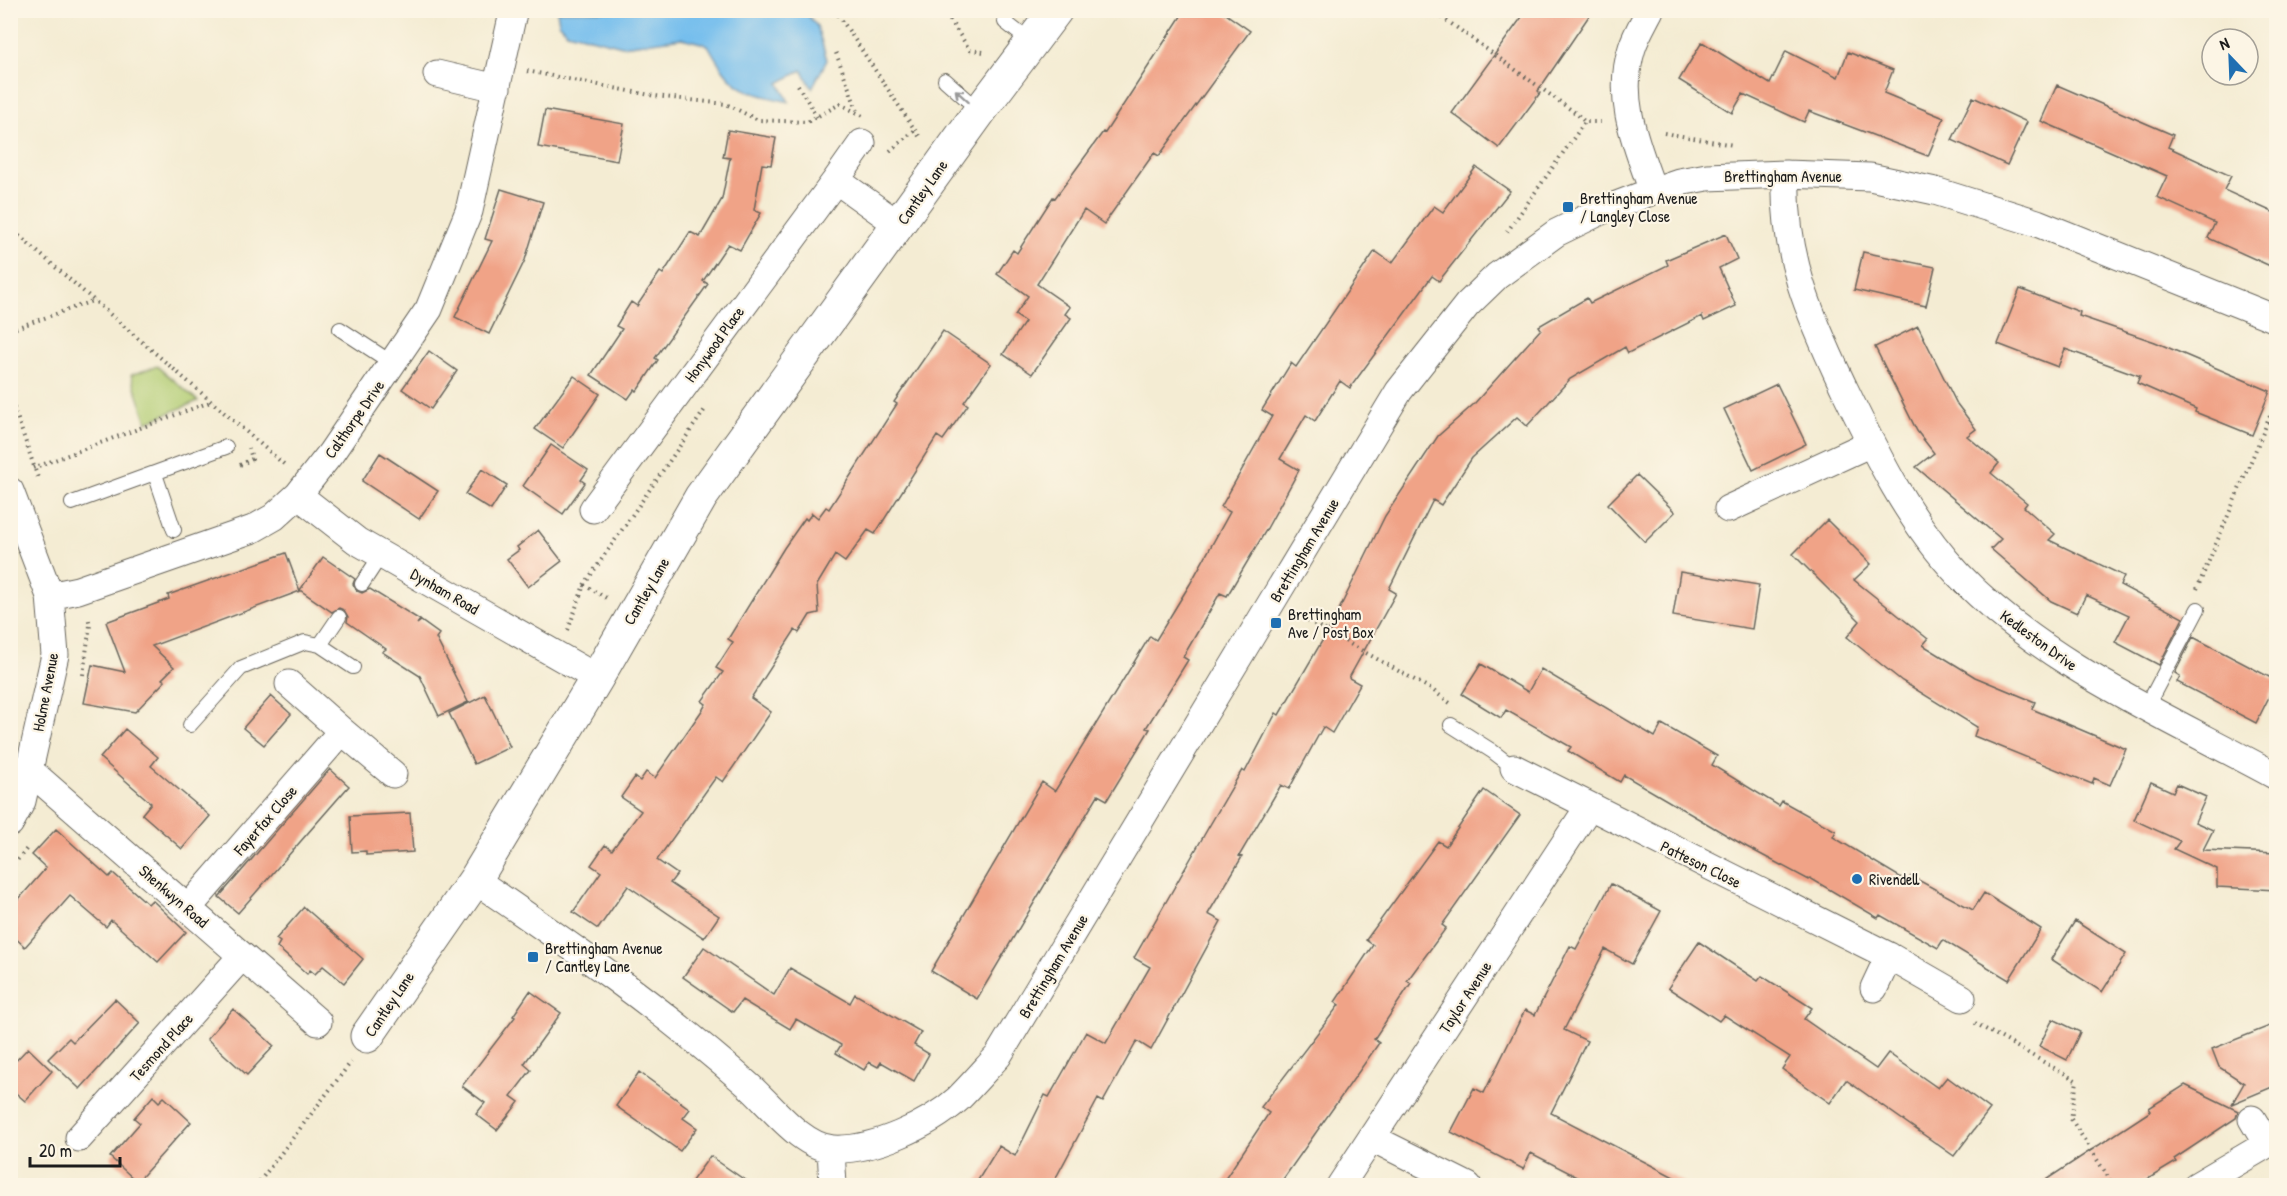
<svg xmlns="http://www.w3.org/2000/svg" width="2287" height="1196" viewBox="0 0 2287 1196" font-family="'Patrick Hand',sans-serif">
<style>
.green{fill:#b1cc72;stroke:#667447;stroke-width:1.5}
.water{fill:#74beed;stroke:#486d84;stroke-width:1.5}
.building{fill:#f0a387}
.lines{fill:none;stroke-linecap:round;stroke-linejoin:round}
.service-casing{stroke:#68655c;stroke-width:16}
.minor-casing{stroke:#68655c;stroke-width:29}
.tertiary-casing{stroke:#68655c;stroke-width:35}
.path{stroke:#68655c;stroke-width:4;stroke-dasharray:1.5 4.5;stroke-linecap:butt}
.service{stroke:#fff;stroke-width:14}
.minor{stroke:#fff;stroke-width:27}
.tertiary{stroke:#fff;stroke-width:33}
.oneway{stroke:#999}
.poi-dot{fill:#1f6fb2;stroke:#fcf5e5;stroke-width:2}
.labels{text-anchor:middle;dominant-baseline:central;stroke-width:4.5;stroke-linejoin:round;paint-order:stroke}
.street-label{font-size:16px;fill:#1c1c1c;stroke:#fcf5e5}
.poi-label{font-size:16px;fill:#1c1c1c;stroke:#fcf5e5;text-anchor:start}
</style>
<rect width="100%" height="100%" fill="#fcf5e5"/>
<filter id="ink" filterUnits="userSpaceOnUse"><feTurbulence type="fractalNoise" baseFrequency=".0167" numOctaves="2"/><feDisplacementMap in="SourceGraphic" scale="12" xChannelSelector="R" yChannelSelector="G"/><feConvolveMatrix kernelMatrix="1 2 1 2 8 2 1 2 1" color-interpolation-filters="sRGB"/></filter>
<filter id="wash" filterUnits="userSpaceOnUse"><feTurbulence type="fractalNoise" baseFrequency=".008" numOctaves="4" result="noise"/><feDisplacementMap in="SourceGraphic" scale="24" xChannelSelector="R" yChannelSelector="G"/><feGaussianBlur stdDeviation="1.35" result="paint"/><feColorMatrix in="noise" values="0 0 0 0 0 0 0 0 0 0 0 0 0 0 0 0 0 1.4 0 .05"/><feComposite in="paint" operator="in"/></filter>
<g filter="url(#wash)">
<rect width="100%" height="100%" fill="#f4ecd3"/>
<!-- green -->
<path class="green" d="M 157,366 L 198,401 L 147,422 L 131,375 Z"/>
<!-- water -->
<path class="water" d="M 557,11 L 804,11 L 817,26 L 827,60 L 812,88 L 802,70 L 779,83 L 789,102 C 741,91 733,90 708,45 L 682,38 L 622,46 L 567,32 L 559,23 Z"/>
<g id="blocks">
<!-- building -->
<path class="building" d="M 1185,10 L 1220,10 L 1250,31 L 1159,156 L 1154,153 L 1104,224 L 1084,210 L 1037,284 L 1070,307 L 1065,314 L 1071,318 L 1032,374 L 1003,354 L 1025,322 L 1015,315 L 1028,296 L 997,274 L 1013,250 L 1017,253 L 1053,197 L 1055,198 L 1103,132 L 1105,133 Z
M 1527,10 L 1593,10 L 1538,91 L 1540,93 L 1499,148 L 1452,113 Z
M 1702,42 L 1770,84 L 1786,51 L 1838,77 L 1848,52 L 1893,70 L 1884,93 L 1944,118 L 1928,156 L 1809,111 L 1804,122 L 1743,94 L 1732,113 L 1679,80 Z
M 2057,85 L 2173,135 L 2168,147 L 2231,176 L 2224,190 L 2277,214 L 2277,269 L 2208,238 L 2215,223 L 2157,197 L 2167,176 L 2041,121 Z
M 1973,97 L 2027,122 L 2007,165 L 1952,140 Z
M 545,110 L 624,124 L 617,161 L 538,147 Z
M 728,130 L 776,138 L 771,165 L 762,164 L 754,210 L 761,213 L 740,250 L 728,244 L 703,281 L 708,284 L 655,358 L 658,360 L 637,391 L 635,389 L 628,399 L 591,375 L 622,329 L 616,326 L 631,302 L 637,306 L 660,272 L 663,274 L 690,232 L 700,237 L 722,199 L 730,158 L 723,157 Z
M 1476,167 L 1510,191 L 1439,281 L 1432,276 L 1350,388 L 1340,381 L 1315,421 L 1306,415 L 1280,459 L 1299,470 L 1265,532 L 1227,596 L 1220,593 L 1183,657 L 1188,660 L 1146,728 L 1150,729 L 1107,800 L 1098,795 L 977,999 L 931,971 L 1042,782 L 1055,791 L 1150,636 L 1156,640 L 1190,584 L 1230,512 L 1221,507 L 1272,416 L 1262,410 L 1291,363 L 1296,367 L 1375,251 L 1392,263 L 1434,206 L 1443,212 Z
M 501,189 L 543,202 L 525,260 L 489,334 L 455,317 L 492,241 L 485,239 Z
M 1726,234 L 1737,259 L 1719,268 L 1736,306 L 1704,321 L 1702,316 L 1628,353 L 1625,347 L 1570,379 L 1527,426 L 1517,417 L 1472,458 L 1441,505 L 1433,500 L 1389,589 L 1396,593 L 1349,678 L 1360,684 L 1332,733 L 1323,727 L 1289,789 L 1281,785 L 1239,856 L 1242,857 L 1208,914 L 1221,921 L 1151,1050 L 1137,1041 L 1103,1102 L 1098,1099 L 1052,1185 L 975,1185 L 999,1146 L 1015,1156 L 1045,1095 L 1049,1097 L 1086,1032 L 1106,1043 L 1150,967 L 1134,958 L 1207,830 L 1242,770 L 1245,772 L 1276,713 L 1279,715 L 1332,624 L 1385,516 L 1438,436 L 1474,404 L 1541,329 L 1539,326 L 1587,298 L 1590,303 L 1668,265 L 1666,260 Z
M 1863,252 L 1935,267 L 1926,306 L 1854,290 Z
M 2020,289 L 2080,312 L 2079,316 L 2155,342 L 2270,391 L 2252,435 L 2195,412 L 2196,409 L 2137,383 L 2140,376 L 2065,349 L 2058,367 L 1998,344 Z
M 1918,326 L 1957,404 L 1976,429 L 1967,436 L 1999,463 L 1991,473 L 2027,503 L 2024,507 L 2055,534 L 2049,540 L 2124,576 L 2120,585 L 2183,618 L 2159,665 L 2115,642 L 2129,615 L 2086,595 L 2077,613 L 2051,601 L 1991,549 L 2001,539 L 1916,467 L 1934,453 L 1917,431 L 1875,347 Z
M 943,331 L 991,364 L 964,402 L 968,405 L 943,440 L 937,436 L 875,534 L 868,530 L 845,562 L 835,555 L 817,585 L 819,613 L 810,615 L 799,633 L 795,630 L 751,698 L 771,712 L 723,782 L 716,777 L 657,860 L 677,874 L 670,883 L 719,916 L 704,938 L 628,886 L 598,929 L 573,912 L 601,872 L 591,865 L 605,845 L 612,850 L 641,811 L 621,797 L 635,777 L 640,781 L 646,772 L 655,778 L 703,709 L 706,704 L 702,701 L 723,672 L 716,668 L 733,642 L 728,639 L 784,548 L 805,518 L 807,520 L 812,513 L 818,518 L 826,507 L 829,509 L 897,404 L 894,402 Z
M 429,351 L 457,371 L 431,409 L 402,389 Z
M 574,376 L 600,394 L 563,448 L 535,429 Z
M 1777,384 L 1806,444 L 1753,470 L 1724,409 Z
M 551,445 L 588,470 L 581,480 L 585,483 L 563,514 L 523,486 Z
M 380,453 L 438,491 L 419,519 L 362,481 Z
M 482,469 L 507,485 L 491,510 L 465,494 Z
M 1637,475 L 1675,512 L 1645,542 L 1608,504 Z
M 1827,520 L 1871,564 L 1854,580 L 1928,639 L 1923,645 L 1975,677 L 2035,702 L 2032,709 L 2126,749 L 2110,785 L 2094,778 L 2092,784 L 1974,736 L 1977,727 L 1902,681 L 1847,637 L 1860,621 L 1793,554 Z
M 538,530 L 562,561 L 528,587 L 507,559 L 519,550 L 517,547 Z
M 286,553 L 300,591 L 152,646 L 174,667 L 162,679 L 165,681 L 135,712 L 84,703 L 92,665 L 125,672 L 106,622 L 169,599 L 168,595 Z
M 323,557 L 355,579 L 353,584 L 357,591 L 362,593 L 370,589 L 420,620 L 417,624 L 421,621 L 439,634 L 436,638 L 468,702 L 439,716 L 420,676 L 382,652 L 386,649 L 347,622 L 348,617 L 344,610 L 339,608 L 332,612 L 300,590 Z
M 1680,572 L 1759,585 L 1752,629 L 1673,616 Z
M 2193,637 L 2277,681 L 2256,723 L 2177,682 L 2180,676 L 2175,673 Z
M 1481,664 L 1528,692 L 1541,669 L 1655,737 L 1662,724 L 1717,756 L 1712,765 L 1779,806 L 1782,801 L 1836,831 L 1833,837 L 1908,882 L 1911,876 L 1973,910 L 1984,893 L 2041,929 L 2009,980 L 1943,940 L 1938,948 L 1880,915 L 1878,918 L 1810,878 L 1809,880 L 1747,847 L 1624,775 L 1620,782 L 1568,751 L 1571,747 L 1506,710 L 1501,718 L 1462,694 Z
M 485,695 L 510,747 L 474,764 L 449,713 Z
M 271,696 L 291,714 L 264,745 L 243,728 Z
M 125,729 L 158,757 L 151,766 L 210,816 L 182,849 L 142,814 L 151,803 L 100,758 Z
M 330,769 L 349,786 L 238,913 L 219,897 Z
M 2151,782 L 2173,792 L 2177,784 L 2206,797 L 2195,822 L 2213,830 L 2203,850 L 2277,853 L 2277,890 L 2217,887 L 2217,869 L 2174,849 L 2180,841 L 2134,820 Z
M 1484,790 L 1520,815 L 1442,925 L 1446,928 L 1407,981 L 1411,983 L 1374,1039 L 1379,1043 L 1279,1185 L 1221,1185 L 1269,1113 L 1261,1107 L 1339,1005 L 1335,1002 L 1373,945 L 1366,940 L 1438,841 L 1446,846 Z
M 410,813 L 413,852 L 366,855 L 366,851 L 352,852 L 350,816 Z
M 56,829 L 109,877 L 113,873 L 148,904 L 152,900 L 186,932 L 158,962 L 111,920 L 106,927 L 70,896 L 25,947 L 10,933 L 10,909 L 46,868 L 32,855 Z
M 1611,884 L 1661,911 L 1632,964 L 1605,949 L 1564,1030 L 1587,1041 L 1551,1113 L 1689,1185 L 1593,1185 L 1531,1153 L 1523,1169 L 1451,1132 L 1474,1088 L 1484,1093 L 1525,1010 L 1535,1015 L 1570,946 L 1576,949 Z
M 304,907 L 363,959 L 344,983 L 323,966 L 315,974 L 310,970 L 307,974 L 277,947 L 280,942 L 276,939 Z
M 2075,921 L 2126,954 L 2102,992 L 2051,959 Z
M 1699,942 L 1758,981 L 1762,976 L 1812,1008 L 1804,1019 L 1876,1069 L 1888,1053 L 1938,1088 L 1947,1077 L 1990,1109 L 1954,1156 L 1846,1080 L 1830,1103 L 1782,1069 L 1790,1057 L 1724,1015 L 1719,1021 L 1668,988 Z
M 704,947 L 774,995 L 790,968 L 850,1003 L 855,994 L 921,1032 L 914,1045 L 929,1054 L 914,1081 L 881,1062 L 878,1067 L 869,1062 L 864,1070 L 836,1053 L 841,1045 L 796,1019 L 790,1029 L 742,1000 L 733,1012 L 683,977 Z
M 530,991 L 561,1013 L 524,1064 L 531,1070 L 511,1096 L 519,1102 L 497,1130 L 476,1114 L 485,1103 L 462,1086 L 515,1017 L 513,1016 Z
M 115,999 L 140,1023 L 80,1089 L 48,1059 L 69,1038 L 73,1042 Z
M 233,1009 L 274,1046 L 247,1075 L 207,1039 Z
M 2053,1019 L 2080,1032 L 2067,1060 L 2039,1046 Z
M 2277,1023 L 2277,1085 L 2232,1104 L 2244,1083 L 2219,1067 L 2212,1049 Z
M 28,1048 L 52,1071 L 25,1101 L 10,1088 L 10,1067 Z
M 639,1072 L 690,1109 L 683,1118 L 697,1128 L 680,1151 L 616,1106 Z
M 2185,1085 L 2238,1111 L 2236,1118 L 2174,1159 L 2176,1162 L 2138,1185 L 2038,1185 L 2151,1111 L 2149,1108 Z
M 153,1096 L 159,1102 L 164,1097 L 191,1122 L 137,1182 L 110,1157 L 140,1123 L 134,1118 Z
M 710,1156 L 752,1185 L 689,1185 Z"/>
</g>
</g>
<g filter="url(#ink)">
<use href="#blocks" fill-opacity="0" stroke="#68655c" stroke-width="1.5"/>
<g class="lines">
<defs>
<path id="service" d="M 1005,22 L 1032,43
M 945,80 L 980,111
M 340,329 L 392,363
M 155,474 L 174,530
M 72,503 L 226,447
M 362,584 L 381,555
M 320,645 L 339,617
M 2147,706 L 2198,609
M 190,725 L 241,668 L 305,642 L 320,645 L 353,667
M 1451,725 L 1492,751 L 1514,768"/>
<path id="minor" d="M 1650,10 C 1644,22 1636,35 1632,48 C 1616,98 1636,144 1653,191
M 437,74 L 497,88
M 1786,174 C 1783,255 1809,314 1843,386 C 1875,452 1908,521 1959,575 C 2043,664 2170,718 2276,776
M 836,180 L 862,143
M 10,491 L 50,596 L 55,655 L 22,801 L 10,823
M 298,495 L 357,541 L 597,678
M 593,509 L 836,180 L 899,225
M 1728,509 L 1871,443
M 50,596 L 78,590 L 253,529 L 274,517 L 298,495 L 331,453 L 429,309 L 469,211 L 513,13
M 289,684 L 342,731
M 1514,768 L 1889,956 L 1962,998
M 29,770 L 318,1022
M 475,880 C 570,945 661,1008 748,1085 C 771,1105 801,1147 833,1149 C 873,1151 929,1125 958,1099 C 972,1085 985,1070 998,1056 L 1399,391 L 1467,305 L 1497,276 L 1556,233 L 1601,211 L 1653,191 L 1679,182 L 1707,177 L 1786,174 L 1870,177 L 1935,191 L 2037,223 L 2276,319
M 188,908 L 342,731 L 393,774
M 1874,988 L 1889,956
M 2252,1119 L 2267,1144
M 79,1138 L 242,956
M 1372,1138 L 1468,1186
M 831,1149 L 833,1186
M 1340,1186 L 1588,808
M 2196,1186 L 2276,1139"/>
<path id="tertiary" d="M 367,1036 L 475,880 L 597,678 L 701,497 L 980,111 L 1056,10"/>
</defs>
<!-- service casing -->
<use href="#service" class="service-casing"/>
<!-- minor casing -->
<use href="#minor" class="minor-casing"/>
<!-- tertiary casing -->
<use href="#tertiary" class="tertiary-casing"/>
<!-- path -->
<path class="path" d="M 835,10 L 921,139
M 943,10 L 970,50 L 984,52
M 1432,10 L 1577,114 L 1585,122 L 1603,122
M 836,53 L 857,110
M 527,71 L 655,96 L 726,104 L 758,120 L 807,122 L 840,104 L 863,116
M 798,85 L 817,117
M 1664,133 L 1733,145
M 890,151 L 915,130
M 10,228 L 286,466
M 1507,232 L 1585,122
M 10,330 L 95,300
M 10,396 L 38,478
M 240,465 L 252,459 L 249,448
M 33,468 L 213,401
M 584,585 L 608,599
M 2197,589 L 2276,402
M 1298,615 L 1431,689 L 1450,703
M 568,630 L 584,585 L 706,408
M 83,675 L 90,625 L 88,617
M 10,869 L 28,847
M 1975,1023 L 2077,1081 L 2071,1119 L 2114,1186
M 256,1186 L 351,1062"/>
<!-- service -->
<use href="#service" class="service"/>
<!-- minor -->
<use href="#minor" class="minor"/>
<!-- tertiary -->
<use href="#tertiary" class="tertiary"/>
</g>
<!-- one-way arrows -->
<defs><path id="oneway-shaft" d="M-6 0H5M1.5-3L5.5 0L1.5 3" fill="none" stroke-width="1.6" stroke-linecap="round" stroke-linejoin="round" transform="scale(1.5)"/></defs>
<use class="oneway" href="#oneway-shaft" transform="translate(962 96) rotate(-138)"/>
</g>
<!-- markers -->
<g class="poi-dot">
<rect x="1562" y="201" width="12" height="12" rx="3"/>
<rect x="1270" y="617" width="12" height="12" rx="3"/>
<circle cx="1857" cy="879" r="6"/>
<rect x="527" y="951" width="12" height="12" rx="3"/>
</g>
<g class="labels">
<!-- street labels -->
<g class="street-label">
<text x="1783" y="176">Brettingham Avenue</text>
<text transform="translate(922 192) rotate(-55)">Cantley Lane</text>
<text transform="translate(714 344) rotate(-54)">Honywood Place</text>
<text transform="translate(354 419) rotate(-55)">Calthorpe Drive</text>
<text transform="translate(1304 550) rotate(-59)">Brettingham Avenue</text>
<text transform="translate(445 591) rotate(30)">Dynham Road</text>
<text transform="translate(646 591) rotate(-60)">Cantley Lane</text>
<text transform="translate(2039 640) rotate(36)">Kedleston Drive</text>
<text transform="translate(45 692) rotate(-79)">Holme Avenue</text>
<text transform="translate(265 820) rotate(-49)">Fayerfax Close</text>
<text transform="translate(1701 864) rotate(26)">Patteson Close</text>
<text transform="translate(174 896) rotate(41)">Shenkwyn Road</text>
<text transform="translate(1053 966) rotate(-59)">Brettingham Avenue</text>
<text transform="translate(1465 997) rotate(-57)">Taylor Avenue</text>
<text transform="translate(389 1004) rotate(-56)">Cantley Lane</text>
<text transform="translate(161 1047) rotate(-48)">Tesmond Place</text>
</g>
<!-- poi labels -->
<g class="poi-label">
<text x="1580" y="198">Brettingham Avenue<tspan x="1580" dy="18">/ Langley Close</tspan></text>
<text x="1288" y="614">Brettingham<tspan x="1288" dy="18">Ave / Post Box</tspan></text>
<text x="1869" y="879">Rivendell</text>
<text x="545" y="948">Brettingham Avenue<tspan x="545" dy="18">/ Cantley Lane</tspan></text>
</g>
</g>
<!-- margin -->
<rect width="2287" height="1196" fill="none" stroke="#fcf5e5" stroke-width="36"/>
<!-- north arrow -->
<g transform="translate(2230 57) rotate(337)"><circle r="28" fill="#fcf5e5" stroke="#a29e95" stroke-width="1.5"/>
<path d="M0-4.5L10 22L0 15L-10 22Z" fill="#1f6fb2"/>
<text y="-9" font-size="16" font-weight="bold" text-anchor="middle" fill="#1c1c1c">N</text>
</g>
<!-- scale -->
<path d="M30 1157v9h90v-9" fill="none" stroke="#1c1c1c" stroke-width="3"/>
<text x="39" y="1157" font-size="18" fill="#1c1c1c" stroke="#fcf5e5" stroke-width="4.5" paint-order="stroke">20 m</text>
</svg>
